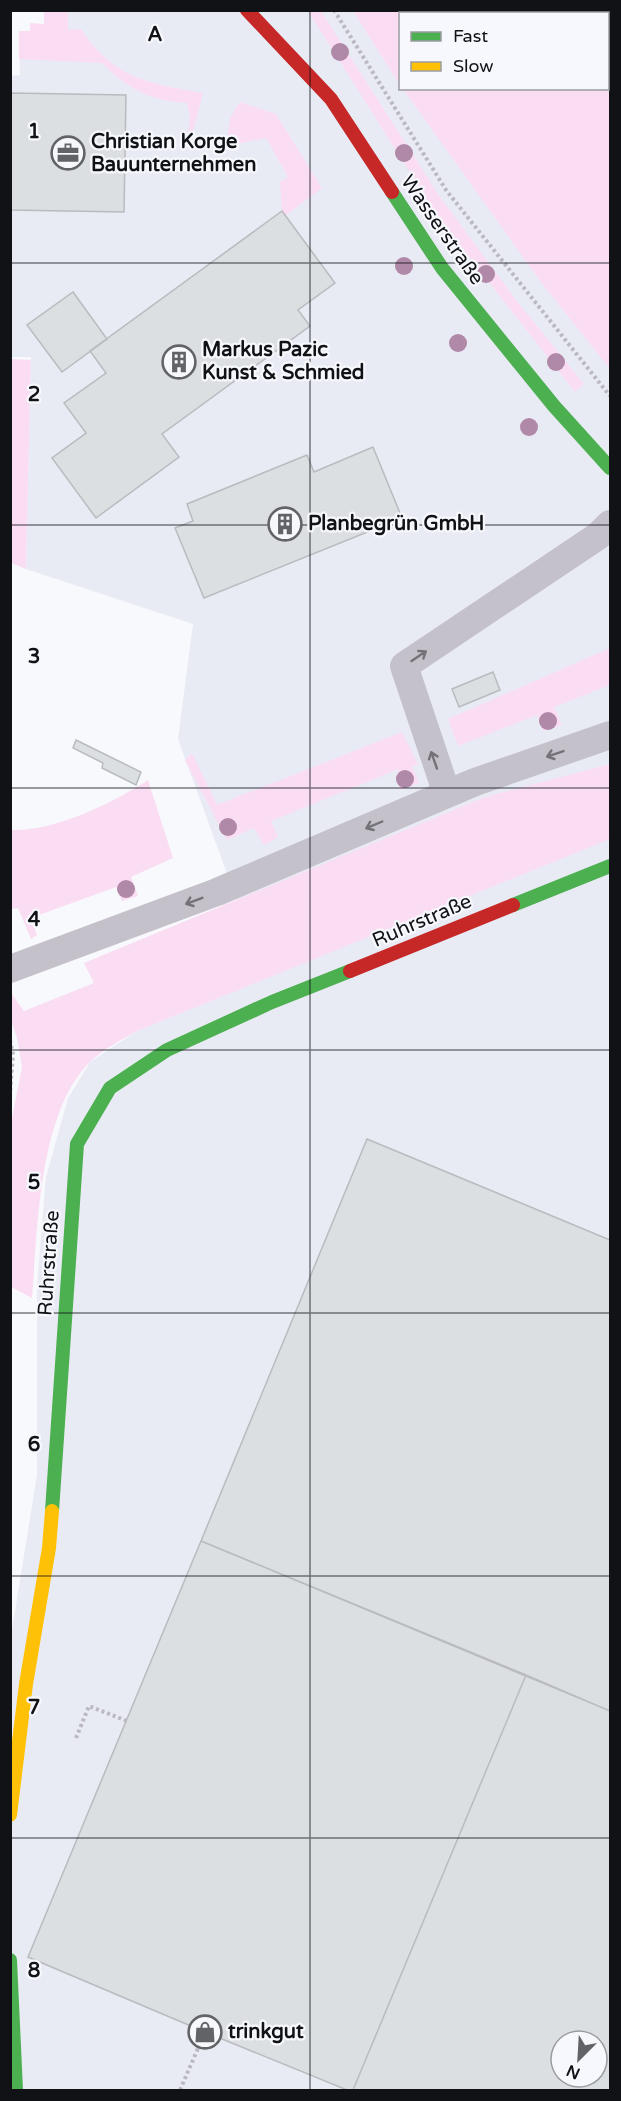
<svg xmlns="http://www.w3.org/2000/svg" width="621" height="2101" viewBox="0 0 621 2101" font-family="'Varela Round',sans-serif">
<style>
.built{fill:#e9ebf4;fill-rule:evenodd}
.green{fill:#fbddf3}
.building{fill:#dcdfe2;stroke:#b9bbbe;stroke-width:1.5;fill-rule:evenodd}
.lines{fill:none;stroke-linecap:round;stroke-linejoin:round}
.path{stroke:#bbb8bf;stroke-width:4;stroke-dasharray:3 3;stroke-linecap:butt}
.lane{stroke:#c5c1ca;stroke-width:28}
.fast{stroke:#4caf50;stroke-width:14}
.slow{stroke:#ffc107;stroke-width:14}
.jam{stroke:#c62828;stroke-width:14}
.tree{fill:#b088a8}
.oneway{stroke:#747279}
.grid{fill:none;stroke:#111216;stroke-width:1.5;stroke-opacity:0.55}
.labels{text-anchor:middle;dominant-baseline:central;stroke-width:4.5;stroke-linejoin:round;paint-order:stroke}
.poi-label{font-size:20px;font-weight:bold;fill:#111216;stroke:#f7f8fd;text-anchor:start}
.street-label{font-size:20px;fill:#111216;stroke:#f7f8fd}
.grid-label{font-size:20px;text-anchor:middle;font-weight:bold;fill:#111216;stroke:#f7f8fd;stroke-width:4.5;stroke-linejoin:round;paint-order:stroke}
</style>
<rect width="100%" height="100%" fill="#f8f9fc"/>
<!-- built -->
<path class="built" d="M 68,10 L 610,11 L 610,2090 L 11,2090 L 10,1642 L 37,1475 L 37,1286 L 46,1177 L 68,1098 L 90,1062 L 137,1031 L 265,978 L 178,739 L 193,624 L 26,569 L 31,357 L 11,357 L 10,76 L 20,75 L 19,31 L 68,30 ZM 400,14 L 608,14 L 608,88 L 400,88 ZM 561,2041 L 597,2041 L 597,2077 L 561,2077 Z"/>
<!-- green -->
<path class="green" d="M 44,11 L 68,11 L 68,30 L 81,29 C 114,79 148,83 203,93 L 192,135 L 189,138 L 188,135 L 190,115 L 187,103 C 149,100 128,89 102,63 L 19,59 L 19,31 L 30,31 L 30,23 L 44,24 Z
M 308,11 L 321,11 L 438,194 L 516,300 L 584,384 L 575,392 L 438,217 Z
M 353,11 L 610,11 L 610,369 L 540,281 L 403,89 L 608,88 L 608,14 L 400,14 L 400,85 Z
M 240,102 L 276,114 L 322,188 L 286,215 L 282,211 L 280,182 L 288,177 L 266,138 L 226,146 L 230,118 Z
M 11,359 L 31,360 L 26,569 L 11,563 Z
M 610,648 L 610,685 L 554,707 L 562,725 L 543,731 L 537,715 L 458,746 L 448,719 Z
M 402,732 L 418,764 L 412,767 L 419,783 L 400,790 L 397,775 L 399,769 L 271,821 L 278,837 L 264,845 L 254,828 L 227,840 L 185,760 L 192,753 L 217,805 Z
M 610,764 L 610,839 L 137,1031 C 121,1040 104,1049 91,1061 C 38,1112 38,1229 32,1298 L 11,1287 L 11,1123 L 22,1067 L 17,1038 L 11,1021 L 11,993 L 24,1011 L 94,983 L 84,963 L 485,797 Z
M 148,780 L 173,858 L 131,877 L 138,896 L 122,901 L 116,887 L 31,918 L 37,935 L 31,939 L 18,908 L 11,909 L 11,830 C 53,832 113,803 148,780 Z"/>
<!-- building -->
<path class="building" d="M 10,93 L 126,95 L 124,212 L 10,210 Z
M 282,211 L 335,283 L 298,310 L 310,326 L 162,434 L 179,457 L 96,518 L 52,458 L 86,433 L 64,403 L 106,373 L 90,351 Z
M 73,292 L 107,339 L 62,372 L 27,325 Z
M 373,447 L 402,518 L 204,598 L 175,528 L 193,521 L 187,504 L 307,455 L 314,472 Z
M 493,672 L 500,690 L 459,707 L 452,689 Z
M 76,740 L 141,772 L 136,785 L 102,768 L 103,763 L 73,748 Z
M 367,1139 L 610,1240 L 610,1711 L 201,1541 Z
M 201,1541 L 526,1675 L 353,2090 L 347,2090 L 205,2032 L 28,1957 Z
M 526,1675 L 610,1711 L 610,2090 L 353,2090 ZM 561,2041 L 597,2041 L 597,2077 L 561,2077 Z"/>
<g class="lines">
<!-- path -->
<path class="path" d="M 334,10 L 446,190 L 610,396
M 10,1040 L 13,1055 L 10,1093
M 76,1738 L 89,1706 L 127,1721
M 180,2090 L 205,2032"/>
<!-- lane -->
<path class="lane" d="M 447,794 L 404,666 L 598,536 L 610,524
M 10,969 L 217,892 L 475,782 L 610,735"/>
<!-- fast -->
<path class="fast" d="M 392,192 L 442,268 L 554,406 L 610,468
M 513,905 L 610,866
M 52,1511 L 77,1144 L 110,1088 L 167,1050 L 272,1002 L 350,971
M 10,1960 L 16,2090"/>
<!-- slow -->
<path class="slow" d="M 10,1815 L 26,1684 L 49,1548 L 52,1511"/>
<!-- jam -->
<path class="jam" d="M 247,10 L 331,99 L 392,192
M 350,971 L 513,905"/>
</g>
<!-- trees -->
<g class="tree">
<circle cx="340" cy="52" r="9"/>
<circle cx="404" cy="153" r="9"/>
<circle cx="404" cy="266" r="9"/>
<circle cx="486" cy="274" r="9"/>
<circle cx="458" cy="343" r="9"/>
<circle cx="556" cy="362" r="9"/>
<circle cx="529" cy="427" r="9"/>
<circle cx="548" cy="721" r="9"/>
<circle cx="405" cy="779" r="9"/>
<circle cx="228" cy="827" r="9"/>
<circle cx="126" cy="889" r="9"/>
</g>
<!-- one-way arrows -->
<defs><path id="oneway-shaft" d="M-6 0H5M1.5-3L5.5 0L1.5 3" fill="none" stroke-width="1.6" stroke-linecap="round" stroke-linejoin="round" transform="scale(1.5)"/></defs>
<g class="oneway">
<use href="#oneway-shaft" transform="translate(419 656) rotate(-34)"/>
<use href="#oneway-shaft" transform="translate(555 754) rotate(161)"/>
<use href="#oneway-shaft" transform="translate(434 760) rotate(-109)"/>
<use href="#oneway-shaft" transform="translate(374 825) rotate(157)"/>
<use href="#oneway-shaft" transform="translate(194 901) rotate(159)"/>
</g>
<!-- grid -->
<path class="grid" d="M 310,10 L 310,2090M 10,263 L 610,263M 10,525 L 610,525M 10,788 L 610,788M 10,1050 L 610,1050M 10,1313 L 610,1313M 10,1576 L 610,1576M 10,1838 L 610,1838"/>
<!-- icons -->
<defs>
<symbol id="office-ring" viewBox="-11 -11 22 22"><circle r="9.5" fill="#f7f8fd" stroke="#626366" stroke-width="1.5"/><path d="M-6-3h4V-5.5h4V-3h4V5H-6ZM-1-4.5V-3h2v-1.5ZM-6 0V1H6V0Z" fill="#626366"/></symbol>
<symbol id="building-ring" viewBox="-11 -11 22 22"><circle r="9.5" fill="#f7f8fd" stroke="#626366" stroke-width="1.5"/><path d="M-4-6H4V6H1V3H-1V6H-4ZM-2.5-4.3h1.7v1.8h-1.7ZM.8-4.3h1.7v1.8H.8ZM-2.5-1h1.7V.8h-1.7ZM.8-1h1.7V.8H.8Z" fill="#626366"/></symbol>
<symbol id="shop-ring" viewBox="-11 -11 22 22"><circle r="9.5" fill="#f7f8fd" stroke="#626366" stroke-width="1.5"/><path d="M-5-2.5h2.3a2.7 3.5 0 0 1 5.4 0H5L5.5 6h-11ZM-1.5-2.5h3a1.5 2.3 0 0 0-3 0Z" fill="#626366"/></symbol>
</defs>
<g fill-rule="evenodd">
<use href="#office-ring" x="49" y="134" width="38" height="38"/>
<use href="#building-ring" x="160" y="343" width="38" height="38"/>
<use href="#building-ring" x="266" y="505" width="38" height="38"/>
<use href="#shop-ring" x="186" y="2013" width="38" height="38"/>
</g>
<g class="labels">
<!-- poi labels -->
<g class="poi-label">
<text x="91" y="142">Christian Korge<tspan x="91" dy="23">Bauunternehmen</tspan></text>
<text x="202" y="350">Markus Pazic<tspan x="202" dy="23">Kunst &amp; Schmied</tspan></text>
<text x="308" y="524">Planbegrün GmbH</text>
<text x="228" y="2032">trinkgut</text>
</g>
<!-- street labels -->
<g class="street-label">
<text transform="translate(442 230) rotate(55)">Wasserstraße</text>
<text transform="translate(422 921) rotate(-23)">Ruhrstraße</text>
<text transform="translate(49 1263) rotate(-86)">Ruhrstraße</text>
</g>
</g>
<g class="grid-label">
<text x="155" y="41">A</text>
<text x="34" y="138">1</text>
<text x="34" y="401">2</text>
<text x="34" y="663">3</text>
<text x="34" y="926">4</text>
<text x="34" y="1189">5</text>
<text x="34" y="1451">6</text>
<text x="34" y="1714">7</text>
<text x="34" y="1977">8</text>
</g>
<!-- border -->
<rect width="621" height="2101" fill="none" stroke="#111216" stroke-width="24"/>
<!-- legend -->
<rect x="399" y="12" width="210" height="78" fill="#f7f8fd" stroke="#9b9ca1" stroke-width="1.5"/>
<rect x="411" y="32" width="30" height="9" fill="#4caf50" stroke="#9b9ca1" stroke-width="1.5"/>
<text x="453" y="42" font-size="18" fill="#111216">Fast</text>
<rect x="411" y="62" width="30" height="9" fill="#ffc107" stroke="#9b9ca1" stroke-width="1.5"/>
<text x="453" y="72" font-size="18" fill="#111216">Slow</text>
<!-- north arrow -->
<g transform="translate(579 2059) rotate(204)"><circle r="28" fill="#f7f8fd" stroke="#9b9ca1" stroke-width="1.5"/>
<path d="M0-4.5L10 22L0 15L-10 22Z" fill="#626366"/>
<text y="-9" font-size="16" font-weight="bold" text-anchor="middle" fill="#111216">N</text>
</g>
</svg>
